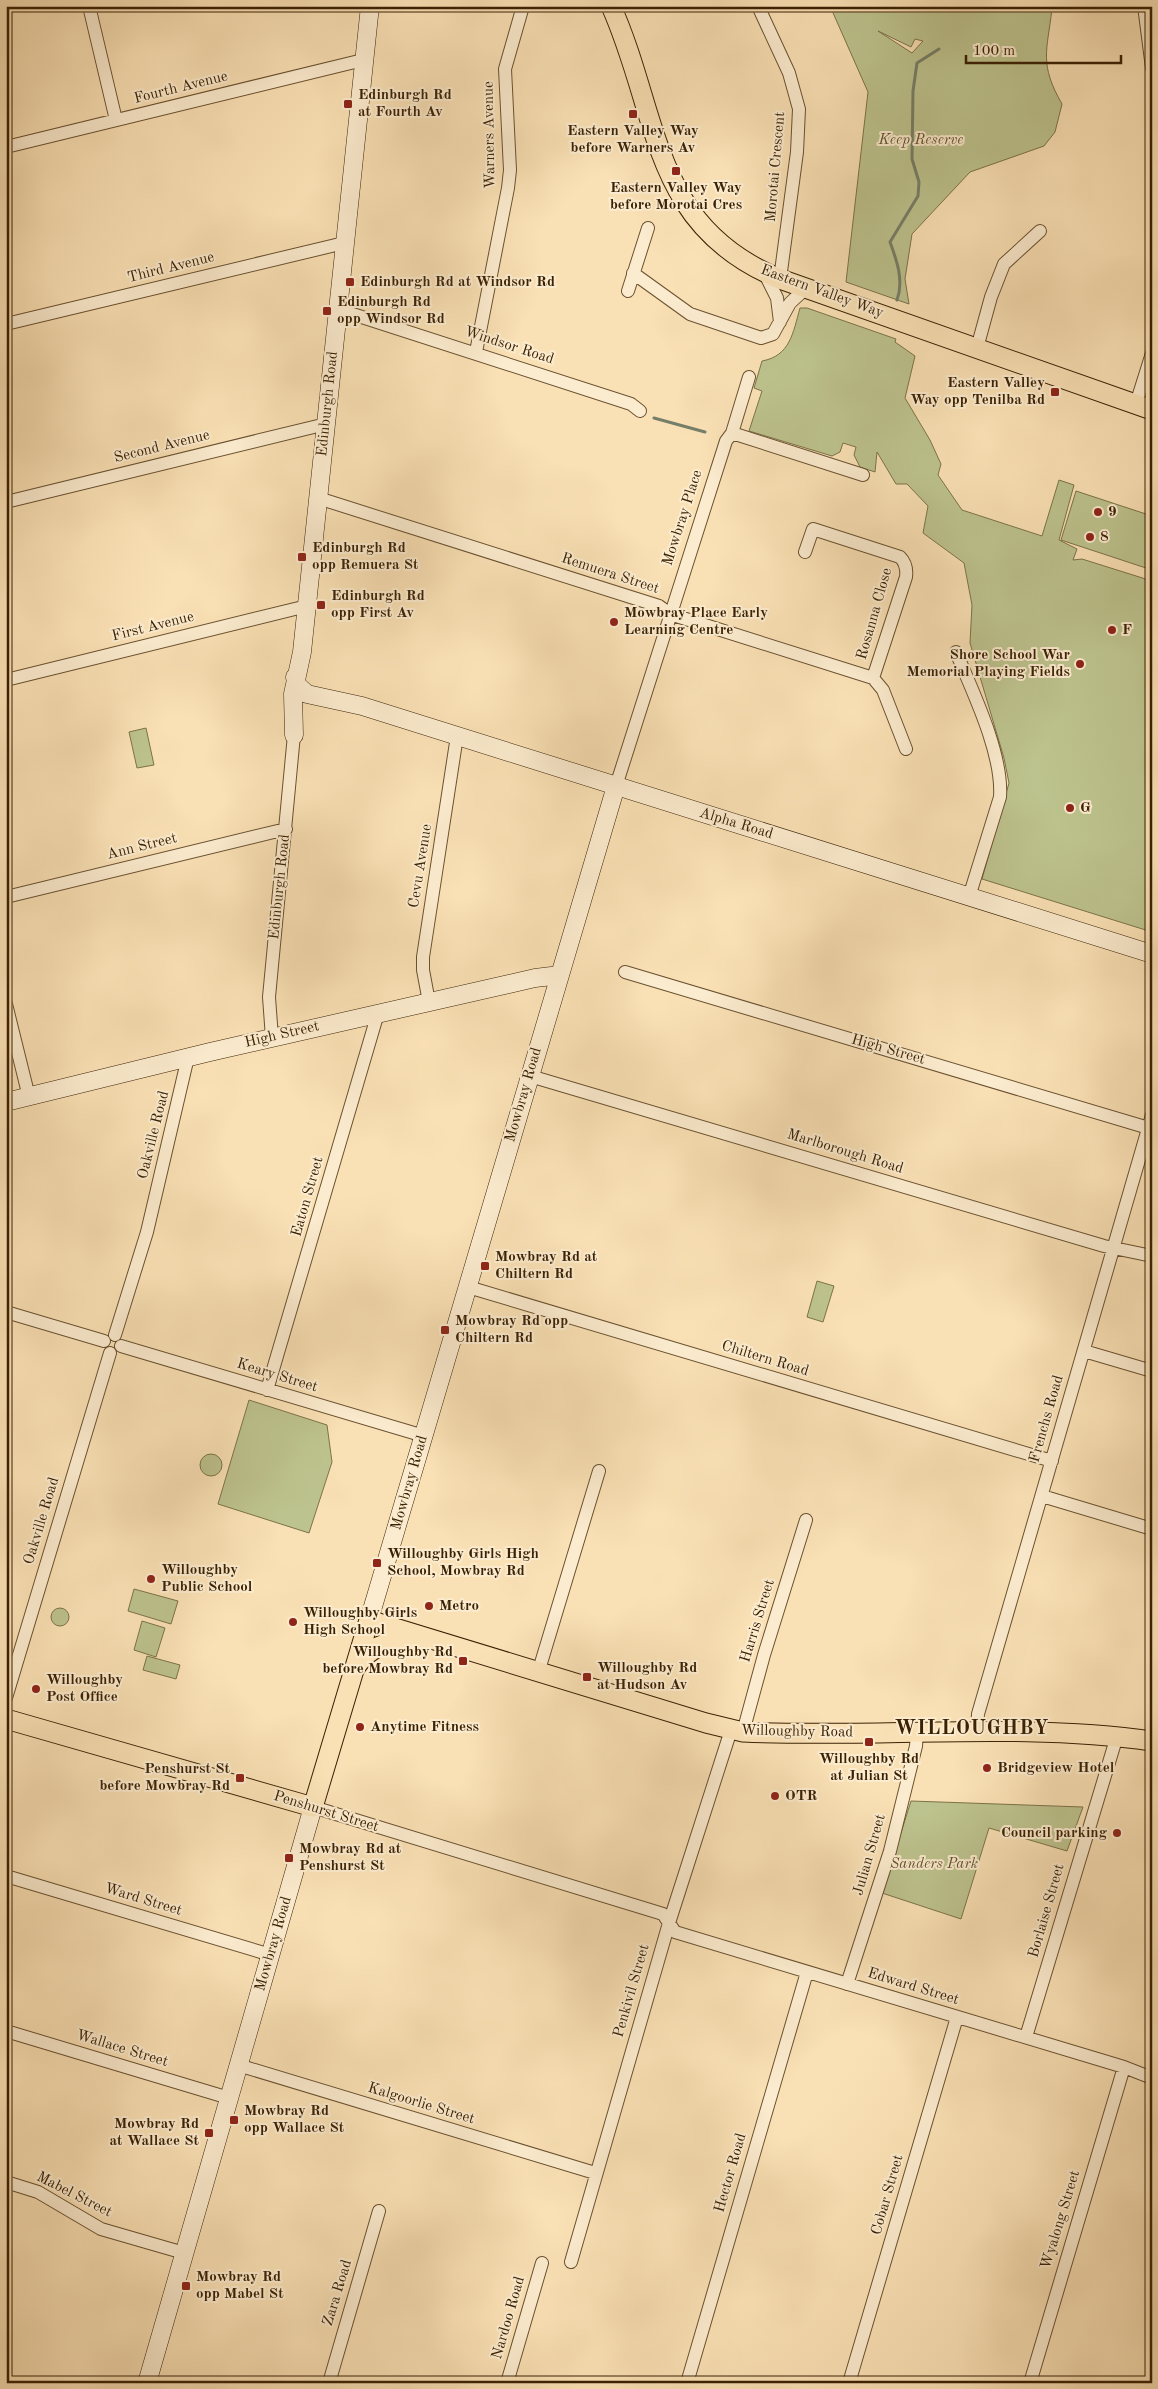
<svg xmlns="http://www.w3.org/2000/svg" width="1158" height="2389" viewBox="0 0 1158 2389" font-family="'Old Standard TT',serif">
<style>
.green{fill:#bdc38e;stroke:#7c7249;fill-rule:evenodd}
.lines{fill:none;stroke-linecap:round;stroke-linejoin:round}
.stream{stroke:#767f69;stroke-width:3}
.street-casing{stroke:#6a5130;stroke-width:14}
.secondary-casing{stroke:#3a2104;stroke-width:19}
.primary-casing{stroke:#3a2104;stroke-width:21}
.street{stroke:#fceccf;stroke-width:12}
.secondary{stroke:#fceccf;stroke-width:18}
.primary{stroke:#fae1b5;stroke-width:19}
.poi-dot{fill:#8f2418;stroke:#fceccf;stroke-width:2}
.labels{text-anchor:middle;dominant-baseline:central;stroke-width:4;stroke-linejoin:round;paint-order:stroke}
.street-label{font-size:15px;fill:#3a2104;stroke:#fceccf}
.poi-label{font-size:15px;font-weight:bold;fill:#3a2104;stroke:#fceccf;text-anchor:start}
.park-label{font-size:15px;font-style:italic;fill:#61522d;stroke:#fceccf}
.district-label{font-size:20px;font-weight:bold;letter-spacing:1px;fill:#3a2104;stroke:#fceccf}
</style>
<rect width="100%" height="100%" fill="#fae1b5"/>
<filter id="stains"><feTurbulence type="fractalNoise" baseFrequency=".004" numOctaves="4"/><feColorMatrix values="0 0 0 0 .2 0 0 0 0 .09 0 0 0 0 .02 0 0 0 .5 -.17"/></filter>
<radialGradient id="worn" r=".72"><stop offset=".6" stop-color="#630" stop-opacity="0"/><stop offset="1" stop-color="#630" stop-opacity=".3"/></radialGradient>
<!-- green -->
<path class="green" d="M 830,6 L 1049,6 L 1052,9 C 1047,51 1039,64 1062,104 L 1055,132 L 1044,146 L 970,172 L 912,234 L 905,279 L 909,304 L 846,282 L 868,92 ZM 878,31 L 911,47 L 915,39 L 923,41 L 912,53 Z
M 800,308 L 807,308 L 896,339 L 895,342 L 915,356 L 905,398 L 930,440 L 941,464 L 938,475 L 962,510 L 1042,536 L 1059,480 L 1074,485 L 1059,540 L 1077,549 L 1073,560 L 1082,559 L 1152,581 L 1152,932 L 982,879 L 1009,783 L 1004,758 L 970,643 L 972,605 L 964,563 L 923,533 L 928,506 L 907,484 L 896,484 L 877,452 L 875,472 L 860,467 L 854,455 L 856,447 L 843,443 L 840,452 L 832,456 L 749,431 L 762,391 L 754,388 L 762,361 C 790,356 793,333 800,308 Z
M 1076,491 L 1152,516 L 1152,570 L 1061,540 Z
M 146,728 L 154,765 L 137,768 L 129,732 Z
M 817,1281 L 834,1286 L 823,1322 L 807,1317 Z
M 249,1400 L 327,1425 L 332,1462 L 309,1533 L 218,1504 Z
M200 1465a11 11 0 1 1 22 0a11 11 0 1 1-22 0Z
M 134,1589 L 178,1601 L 171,1624 L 128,1611 Z
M51 1617a9 9 0 1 1 18 0a9 9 0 1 1-18 0Z
M 142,1621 L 165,1628 L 156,1657 L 134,1650 Z
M 147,1656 L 180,1665 L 176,1679 L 143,1670 Z
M 911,1801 L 1083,1807 L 1067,1851 L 989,1828 L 961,1919 L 882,1893 Z"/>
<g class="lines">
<!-- stream -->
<path class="stream" d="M 897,300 C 904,281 897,261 890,242 L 918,196 L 919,182 L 912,159 L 913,91 L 917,63 L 939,49
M 654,418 L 705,432"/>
<defs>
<path id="street" d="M 89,6 L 116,120
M 758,6 L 789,73 L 799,109 L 797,152 L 780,279
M 1144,6 L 1152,68
M 6,147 L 363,60
M 764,272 L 777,298 L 780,322
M 633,273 L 690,314 L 761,338 L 773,334 L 790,303 L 805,289
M 628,291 L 648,228
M 337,309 L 631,404 L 640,411
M 6,324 L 344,243
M 977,348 L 991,297 L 1004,264 L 1040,231
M 476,352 L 508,188 L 510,170 L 505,69 L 523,6
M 1136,404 L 1152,353
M 732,433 L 863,475
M 318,498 L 659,606 L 670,614 L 873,678 L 883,690 L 906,749
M 6,502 L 326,424
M 805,552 L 813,529 L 900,557 C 906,563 907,569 906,577 L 873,678
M 956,652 C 973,692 1003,754 1000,797 L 969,897
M 6,680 L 307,606
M 616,786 L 726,441 L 732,433 L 749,377
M 6,897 L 286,829
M 625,972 L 1152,1129
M 429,1002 L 423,970 L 423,957 L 457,736
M 6,1004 L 29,1097
M 272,1038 L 269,997 L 294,735
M 530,1076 L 1104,1246 L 1152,1256
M 468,1287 L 1052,1461
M 6,1312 L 104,1341
M 115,1335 L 147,1232 L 188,1057
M 121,1346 L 424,1436
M 1084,1351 L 1152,1371
M 267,1390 L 378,1013
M 1042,1496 L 1152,1529
M 538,1673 L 599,1471
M 6,1698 L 110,1353
M 743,1732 L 764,1655 L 806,1520
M 977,1733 L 978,1714 L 1152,1115
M 313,1807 L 663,1914 L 675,1932 L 1124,2067 L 1152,2078
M 6,1876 L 271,1955
M 847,1984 L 890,1851 L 916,1746 L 917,1733
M 6,2031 L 229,2098
M 1026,2037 L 1117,1736
M 238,2065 L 595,2173
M 6,2182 L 38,2192 L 101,2229 L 184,2253
M 571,2262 L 669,1923 L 731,1730
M 329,2383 L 379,2211
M 507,2383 L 542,2263
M 687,2383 L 807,1972
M 849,2383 L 957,2017
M 1030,2383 L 1124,2067"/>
<path id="secondary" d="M 295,677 L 297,685 L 307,694 L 362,706 L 1152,954
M 294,735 L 293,694 L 302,652 L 370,6
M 6,1102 L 210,1052 L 535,978 L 560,975
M 369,1620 L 616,786
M 147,2383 L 313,1807"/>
<path id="primary" d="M 611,6 C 660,115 650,226 780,279 L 1152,410
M 355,1668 C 364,1654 381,1642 398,1641 C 405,1640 411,1642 418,1641
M 6,1719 L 313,1807 L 369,1620 L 706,1723 L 743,1732 C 879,1738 1017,1722 1152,1741"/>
</defs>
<!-- street casing -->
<use href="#street" class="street-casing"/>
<!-- secondary casing -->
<use href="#secondary" class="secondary-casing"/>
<!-- primary casing -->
<use href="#primary" class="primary-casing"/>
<!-- street -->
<use href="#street" class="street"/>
<!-- secondary -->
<use href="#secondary" class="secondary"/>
<!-- primary -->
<use href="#primary" class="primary"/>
</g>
<!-- markers -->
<g class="poi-dot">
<rect x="343" y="99" width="10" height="10" rx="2.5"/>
<rect x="628" y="109" width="10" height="10" rx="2.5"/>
<rect x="671" y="166" width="10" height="10" rx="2.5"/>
<rect x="345" y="277" width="10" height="10" rx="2.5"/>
<rect x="322" y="306" width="10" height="10" rx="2.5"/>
<rect x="1050" y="387" width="10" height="10" rx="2.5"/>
<circle cx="1098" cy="512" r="5"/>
<circle cx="1090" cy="537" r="5"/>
<rect x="297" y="552" width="10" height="10" rx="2.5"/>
<rect x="316" y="600" width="10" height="10" rx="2.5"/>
<circle cx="614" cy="622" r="5"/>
<circle cx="1112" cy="630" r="5"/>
<circle cx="1080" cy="664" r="5"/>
<circle cx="1070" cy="808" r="5"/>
<rect x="480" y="1261" width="10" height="10" rx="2.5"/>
<rect x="440" y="1325" width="10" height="10" rx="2.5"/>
<rect x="372" y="1558" width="10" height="10" rx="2.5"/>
<circle cx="151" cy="1579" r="5"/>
<circle cx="429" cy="1606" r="5"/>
<circle cx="293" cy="1622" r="5"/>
<rect x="458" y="1656" width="10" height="10" rx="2.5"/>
<rect x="582" y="1672" width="10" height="10" rx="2.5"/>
<circle cx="36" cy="1689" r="5"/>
<circle cx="360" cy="1727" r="5"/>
<rect x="864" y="1737" width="10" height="10" rx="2.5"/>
<circle cx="987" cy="1768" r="5"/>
<rect x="235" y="1773" width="10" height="10" rx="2.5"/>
<circle cx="775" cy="1796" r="5"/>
<circle cx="1117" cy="1833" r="5"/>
<rect x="284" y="1853" width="10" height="10" rx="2.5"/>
<rect x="229" y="2115" width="10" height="10" rx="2.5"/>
<rect x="204" y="2128" width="10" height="10" rx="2.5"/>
<rect x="181" y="2281" width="10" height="10" rx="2.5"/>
</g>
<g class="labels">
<!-- street labels -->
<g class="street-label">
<text transform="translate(181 88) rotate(-14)">Fourth Avenue</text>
<text transform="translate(490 135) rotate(-91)">Warners Avenue</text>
<text transform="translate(776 167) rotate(-85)">Morotai Crescent</text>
<text transform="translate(171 268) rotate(-14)">Third Avenue</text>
<text transform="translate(822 292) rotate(20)">Eastern Valley Way</text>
<text transform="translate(509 346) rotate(18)">Windsor Road</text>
<text transform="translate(328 404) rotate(-84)">Edinburgh Road</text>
<text transform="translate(162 447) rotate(-14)">Second Avenue</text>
<text transform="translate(683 518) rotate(-72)">Mowbray Place</text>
<text transform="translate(610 574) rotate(18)">Remuera Street</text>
<text transform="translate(875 614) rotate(-74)">Rosanna Close</text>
<text transform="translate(153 627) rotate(-14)">First Avenue</text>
<text transform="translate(736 824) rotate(17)">Alpha Road</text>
<text transform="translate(142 847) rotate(-14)">Ann Street</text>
<text transform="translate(421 866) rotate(-81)">Cevu Avenue</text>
<text transform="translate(280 887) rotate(-84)">Edinburgh Road</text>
<text transform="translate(282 1035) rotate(-13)">High Street</text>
<text transform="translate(888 1050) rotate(16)">High Street</text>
<text transform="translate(524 1095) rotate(-74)">Mowbray Road</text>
<text transform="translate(154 1135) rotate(-76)">Oakville Road</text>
<text transform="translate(845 1152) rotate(17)">Marlborough Road</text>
<text transform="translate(308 1197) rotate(-74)">Eaton Street</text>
<text transform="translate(765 1359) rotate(17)">Chiltern Road</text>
<text transform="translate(277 1376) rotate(17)">Keary Street</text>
<text transform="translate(1047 1419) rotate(-74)">Frenchs Road</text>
<text transform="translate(410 1483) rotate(-74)">Mowbray Road</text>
<text transform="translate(42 1521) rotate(-73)">Oakville Road</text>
<text transform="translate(758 1621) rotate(-73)">Harris Street</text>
<text transform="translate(797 1732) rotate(1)">Willoughby Road</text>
<text transform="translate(326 1812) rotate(17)">Penshurst Street</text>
<text transform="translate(870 1855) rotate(-74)">Julian Street</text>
<text transform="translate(143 1900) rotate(17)">Ward Street</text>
<text transform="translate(1047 1911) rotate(-74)">Borlaise Street</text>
<text transform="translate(274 1944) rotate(-74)">Mowbray Road</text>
<text transform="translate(913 1987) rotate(17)">Edward Street</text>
<text transform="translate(632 1991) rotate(-74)">Penkivil Street</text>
<text transform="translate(122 2049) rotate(17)">Wallace Street</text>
<text transform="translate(421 2104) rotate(17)">Kalgoorlie Street</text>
<text transform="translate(731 2173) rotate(-74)">Hector Road</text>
<text transform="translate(74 2195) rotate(27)">Mabel Street</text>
<text transform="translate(888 2195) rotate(-74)">Cobar Street</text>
<text transform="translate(1061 2220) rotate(-73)">Wyalong Street</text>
<text transform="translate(338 2293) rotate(-73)">Zara Road</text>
<text transform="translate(509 2318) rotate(-74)">Nardoo Road</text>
</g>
<!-- poi labels -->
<g class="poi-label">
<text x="358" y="95">Edinburgh Rd<tspan x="358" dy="17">at Fourth Av</tspan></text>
<text x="633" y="131" text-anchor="middle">Eastern Valley Way<tspan x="633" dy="17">before Warners Av</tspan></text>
<text x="676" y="188" text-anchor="middle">Eastern Valley Way<tspan x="676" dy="17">before Morotai Cres</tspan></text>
<text x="360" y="282">Edinburgh Rd at Windsor Rd</text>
<text x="337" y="302">Edinburgh Rd<tspan x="337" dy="17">opp Windsor Rd</tspan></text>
<text x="1045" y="383" text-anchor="end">Eastern Valley<tspan x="1045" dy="17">Way opp Tenilba Rd</tspan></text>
<text x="1108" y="512">9</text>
<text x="1100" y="537">8</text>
<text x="312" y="548">Edinburgh Rd<tspan x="312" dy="17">opp Remuera St</tspan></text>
<text x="331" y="596">Edinburgh Rd<tspan x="331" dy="17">opp First Av</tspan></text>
<text x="624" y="613">Mowbray Place Early<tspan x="624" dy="17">Learning Centre</tspan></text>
<text x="1122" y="630">F</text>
<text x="1070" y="655" text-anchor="end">Shore School War<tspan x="1070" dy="17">Memorial Playing Fields</tspan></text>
<text x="1080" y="808">G</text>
<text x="495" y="1257">Mowbray Rd at<tspan x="495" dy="17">Chiltern Rd</tspan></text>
<text x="455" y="1321">Mowbray Rd opp<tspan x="455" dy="17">Chiltern Rd</tspan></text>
<text x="387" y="1554">Willoughby Girls High<tspan x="387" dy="17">School, Mowbray Rd</tspan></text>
<text x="161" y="1570">Willoughby<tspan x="161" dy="17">Public School</tspan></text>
<text x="439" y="1606">Metro</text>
<text x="303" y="1613">Willoughby Girls<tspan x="303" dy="17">High School</tspan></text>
<text x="453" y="1652" text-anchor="end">Willoughby Rd<tspan x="453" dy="17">before Mowbray Rd</tspan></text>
<text x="597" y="1668">Willoughby Rd<tspan x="597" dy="17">at Hudson Av</tspan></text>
<text x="46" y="1680">Willoughby<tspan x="46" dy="17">Post Office</tspan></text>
<text x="370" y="1727">Anytime Fitness</text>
<text x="869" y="1759" text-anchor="middle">Willoughby Rd<tspan x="869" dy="17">at Julian St</tspan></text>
<text x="997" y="1768">Bridgeview Hotel</text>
<text x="230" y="1769" text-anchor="end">Penshurst St<tspan x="230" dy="17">before Mowbray Rd</tspan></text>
<text x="785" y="1796">OTR</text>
<text x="1107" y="1833" text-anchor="end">Council parking</text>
<text x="299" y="1849">Mowbray Rd at<tspan x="299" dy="17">Penshurst St</tspan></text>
<text x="244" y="2111">Mowbray Rd<tspan x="244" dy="17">opp Wallace St</tspan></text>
<text x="199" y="2124" text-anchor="end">Mowbray Rd<tspan x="199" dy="17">at Wallace St</tspan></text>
<text x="196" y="2277">Mowbray Rd<tspan x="196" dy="17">opp Mabel St</tspan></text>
</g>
<!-- park labels -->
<g class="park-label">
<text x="921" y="140">Keep Reserve</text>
<text x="934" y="1864">Sanders Park</text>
</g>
<!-- district labels -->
<g class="district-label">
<text x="972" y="1729">WILLOUGHBY</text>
</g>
</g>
<!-- margin -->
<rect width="1158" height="2389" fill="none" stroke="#fae1b5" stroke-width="25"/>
<rect x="8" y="8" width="1143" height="2374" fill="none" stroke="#3a2104" stroke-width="2.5"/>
<rect x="12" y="12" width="1133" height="2364" fill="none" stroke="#3a2104"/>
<!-- scale -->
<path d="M966 55v8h155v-8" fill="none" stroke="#3a2104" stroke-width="2.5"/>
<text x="973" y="55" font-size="15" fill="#3a2104" stroke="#fceccf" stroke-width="4" paint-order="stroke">100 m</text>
<rect width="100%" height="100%" filter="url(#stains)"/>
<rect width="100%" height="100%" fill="url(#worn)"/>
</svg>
